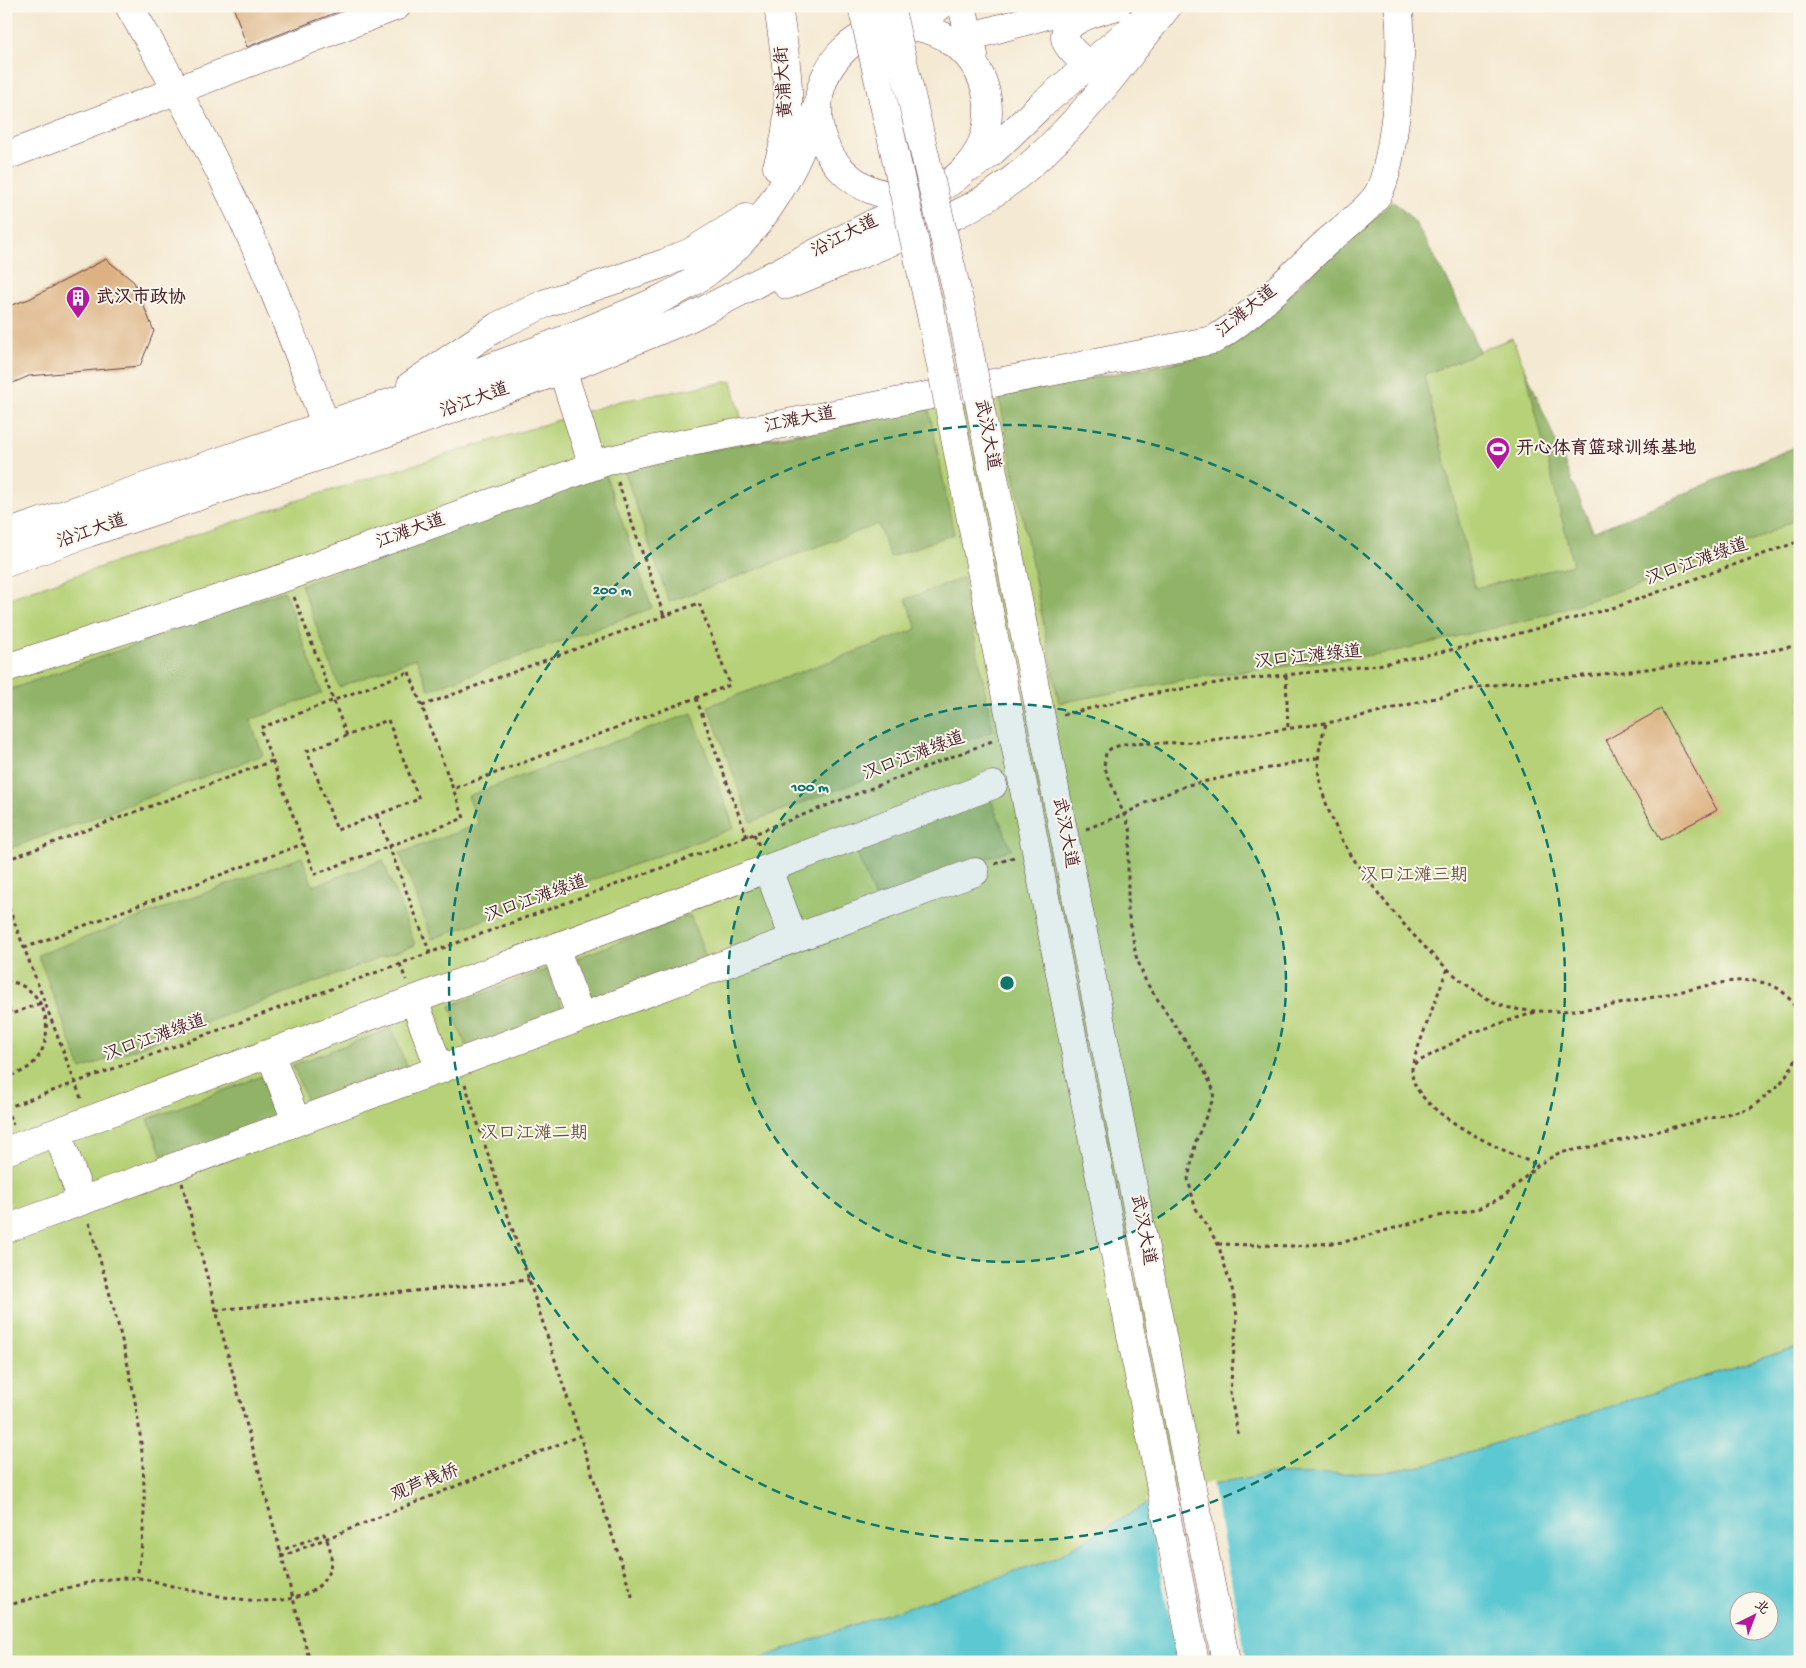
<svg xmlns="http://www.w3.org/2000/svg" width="1806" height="1668" viewBox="0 0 1806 1668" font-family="'Gochi Hand','LXGW WenKai TC',sans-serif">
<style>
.green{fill:#b6d177;stroke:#807851}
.forest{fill:#90b368;stroke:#6d694a}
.water{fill:#5bc8d1;stroke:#52747e;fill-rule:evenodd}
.pier{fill:#f4e9d2}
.building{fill:#dcb282}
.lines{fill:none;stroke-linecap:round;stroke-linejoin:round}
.minor-casing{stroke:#643d44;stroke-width:29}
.major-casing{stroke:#643d44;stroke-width:29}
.highway-casing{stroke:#643d44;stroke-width:29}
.path{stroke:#643d44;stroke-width:3;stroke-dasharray:4 4;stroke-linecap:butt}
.minor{stroke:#fff;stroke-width:28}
.major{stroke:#fff;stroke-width:28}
.highway{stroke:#fff;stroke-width:28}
.highway-bridge-casing{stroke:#643d44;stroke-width:29;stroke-linecap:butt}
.path-bridge{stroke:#643d44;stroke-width:3;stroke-dasharray:4 4;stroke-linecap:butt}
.highway-bridge{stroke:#fff;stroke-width:28}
.ring{fill:none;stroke:#0f766e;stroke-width:2.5;stroke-dasharray:9 6}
.labels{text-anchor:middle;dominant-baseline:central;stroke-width:4;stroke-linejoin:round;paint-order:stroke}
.street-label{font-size:18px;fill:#4a1f2b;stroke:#fbf7ec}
.poi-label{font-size:18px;font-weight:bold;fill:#4a1f2b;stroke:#fbf7ec;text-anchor:start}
.park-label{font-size:18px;fill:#6a5442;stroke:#fbf7ec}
.centre{fill:#0f766e;stroke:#fbf7ec;stroke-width:2.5}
.ring-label{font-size:15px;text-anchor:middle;font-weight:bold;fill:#0f766e;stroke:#fbf7ec;stroke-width:4;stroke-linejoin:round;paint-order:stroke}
</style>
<rect width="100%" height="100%" fill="#fbf7ec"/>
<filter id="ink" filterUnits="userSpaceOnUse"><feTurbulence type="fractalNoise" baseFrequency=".02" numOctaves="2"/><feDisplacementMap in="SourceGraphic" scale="10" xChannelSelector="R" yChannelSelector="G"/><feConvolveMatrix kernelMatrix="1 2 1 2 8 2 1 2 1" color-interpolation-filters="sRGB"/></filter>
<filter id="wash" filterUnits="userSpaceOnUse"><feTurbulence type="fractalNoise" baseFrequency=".0096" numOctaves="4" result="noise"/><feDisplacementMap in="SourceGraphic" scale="20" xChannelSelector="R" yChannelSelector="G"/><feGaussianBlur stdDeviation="1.12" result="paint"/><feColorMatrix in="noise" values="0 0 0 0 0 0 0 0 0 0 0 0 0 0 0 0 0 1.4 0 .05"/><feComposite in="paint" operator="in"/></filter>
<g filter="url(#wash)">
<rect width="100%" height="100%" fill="#f4e9d2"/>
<!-- green -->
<path class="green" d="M 1393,201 L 1414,221 L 1450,285 L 1479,351 L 1512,338 L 1593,532 L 1800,445 L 1800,1346 L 1428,1465 L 1378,1473 L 1270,1474 L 1182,1491 L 1147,1503 L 1052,1560 L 844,1628 L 750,1662 L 6,1662 L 6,599 L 296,501 L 620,401 L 732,381 L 747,442 L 1202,357 L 1229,347 Z"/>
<!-- forest -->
<path class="forest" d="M 1393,201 L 1414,221 L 1450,285 L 1479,352 L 1424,375 L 1475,588 L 1573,565 L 1525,368 L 1593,532 L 1800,445 L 1800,517 L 1755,540 L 1661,577 L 1531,619 L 1387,653 L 1193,678 L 1059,703 L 999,396 L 1202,357 L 1229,348 Z
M 929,409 L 954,534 L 890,557 L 878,524 L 669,602 L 623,467 Z
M 605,473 L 652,608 L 429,690 L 416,658 L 339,687 L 301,585 Z
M 963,578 L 993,731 L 751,822 L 708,706 L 917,629 L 906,599 Z
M 284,591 L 322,693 L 250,720 L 263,755 L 6,850 L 6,691 Z
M 692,713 L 734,828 L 432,939 L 400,853 L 479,824 L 468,796 Z
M 990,797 L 1011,849 L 876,901 L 855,849 Z
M 302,857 L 313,886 L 383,860 L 415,945 L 81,1069 L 38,955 Z
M 690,915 L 708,963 L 595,1005 L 577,958 Z
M 547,969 L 565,1016 L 469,1053 L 450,1006 Z
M 392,1028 L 410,1075 L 311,1112 L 293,1065 Z
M 262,1076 L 280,1124 L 166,1166 L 148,1119 Z"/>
<!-- water -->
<path class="water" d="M 1800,1346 L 1800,1662 L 750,1662 L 844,1628 L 1052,1560 L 1147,1503 L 1182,1491 L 1270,1474 L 1378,1473 L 1428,1465 ZM 1738,1600 L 1768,1600 L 1768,1630 L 1738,1630 Z"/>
<!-- pier -->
<path class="pier" d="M 1212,1482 L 1247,1662 L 1178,1662 L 1146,1500 Z"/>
<g id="blocks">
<!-- building -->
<path class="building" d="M 233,6 L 353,6 L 247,47 Z
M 106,259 L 134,282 L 154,331 L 140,366 L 29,376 L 6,386 L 6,307 L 29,299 Z
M 1661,709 L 1717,810 L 1661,840 L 1606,740 Z"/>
</g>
</g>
<g filter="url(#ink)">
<use href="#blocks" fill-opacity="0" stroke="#643d44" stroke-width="1"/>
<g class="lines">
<defs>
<path id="minor" d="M 129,6 C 173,81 214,156 250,235 C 278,297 302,362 326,426
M 6,156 L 397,6
M 562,369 L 593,466
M 6,668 L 286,577 L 610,460 L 655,449 L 1213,340 C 1253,317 1293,273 1328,241 C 1343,228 1368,210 1378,194 C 1395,164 1405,40 1398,6
M 768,869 L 794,939
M 555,948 L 581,1017
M 414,1000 L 440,1070
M 270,1053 L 296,1121
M 57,1132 L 82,1200
M 6,1151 L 993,785
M 6,1229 L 975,872"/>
<path id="major" d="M 962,6 L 974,55
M818 111a85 85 0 1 1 170 0a85 85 0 1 1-170 0Z
M 951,42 L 1079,6
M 1088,65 C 1081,59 1073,53 1068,45 C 1052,21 1103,10 1117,6
M 973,166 L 990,154 L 1039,107 L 1141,21
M 777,167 C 797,111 786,64 778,6
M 787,285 L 955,215 C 1046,173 1107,82 1168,6
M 411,385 L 498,326 L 546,303 L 665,263 L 691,252 L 746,218
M 6,534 C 144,488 281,440 419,393 C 484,370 549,347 612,320 C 644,307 678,293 706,273 C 763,232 797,169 818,104
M 6,563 L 88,533 L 338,450 L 578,364 L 689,318 L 882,219 L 925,194"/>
<path id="highway" d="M 910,27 L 940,6"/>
</defs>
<!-- minor casing -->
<use href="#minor" class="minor-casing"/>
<!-- major casing -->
<use href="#major" class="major-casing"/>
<!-- highway casing -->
<use href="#highway" class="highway-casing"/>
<!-- path -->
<path class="path" d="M 618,482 L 664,616
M 294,597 L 347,736
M 409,672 L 464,818 L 315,874 L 260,728 Z
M 1286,675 L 1288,730
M 696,698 L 747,837
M 422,706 L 699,603 L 730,685 L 453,789
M 1063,715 L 1145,695 L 1229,681 L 1378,665 L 1484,643 L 1619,606 L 1800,541
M 388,720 L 419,799 L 337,830 L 307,751 Z
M 1326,724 C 1317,751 1315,769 1324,797 C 1331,819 1342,842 1355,861 C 1383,904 1464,1002 1515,1009 C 1571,1017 1628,1002 1683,991 C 1707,986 1740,976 1765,983 C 1783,987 1795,1003 1800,1019
M 377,815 L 430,953
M 1086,829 L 1125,814 L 1147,802 L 1188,785 L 1317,758
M 754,834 L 760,848
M 6,860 L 272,761
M 995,864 L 1014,857
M 6,900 L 82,1101
M 24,948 L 303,844
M 400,964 L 406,980
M 1447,969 C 1439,992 1430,1014 1422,1037 C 1418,1048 1413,1059 1412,1070 C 1409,1111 1506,1152 1538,1165
M 6,981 C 60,987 60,1070 6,1076
M 6,1002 L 11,1014
M 6,1016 L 41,1003
M 1414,1064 L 1471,1033 L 1536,1012
M 465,1084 L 633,1599
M 6,1108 L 754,834 L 992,741
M 6,1108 L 13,1125
M 89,1223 C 123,1338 160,1456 137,1577
M 1218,1244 L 1294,1246 L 1344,1242 L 1434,1217 L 1480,1208 L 1505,1196 L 1538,1165 L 1559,1153 L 1610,1143 L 1751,1108 L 1780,1084 L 1793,1065 L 1800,1050
M 216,1310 L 529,1280
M 1238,1434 L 1230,1392 L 1237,1316 L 1233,1292 L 1218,1244 L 1195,1207 L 1188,1179 L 1196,1141 L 1213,1099 L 1214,1091 L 1202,1066 L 1146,982 L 1136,956 L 1128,911 L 1128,858 L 1131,832 L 1104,766 L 1106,753 L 1110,749 L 1123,744 L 1199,742 L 1345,720 L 1484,686 L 1623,672 L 1733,658 L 1800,645
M 6,1606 C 47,1595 93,1576 136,1578 C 148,1578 161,1584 172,1586 C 211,1595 297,1617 324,1580 C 335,1565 332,1549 324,1534 L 280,1551
M 299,1621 L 310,1662"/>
<!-- minor -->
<use href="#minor" class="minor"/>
<!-- major -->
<use href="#major" class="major"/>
<!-- highway -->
<use href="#highway" class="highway"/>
<defs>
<path id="highway-bridge" d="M 862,6 L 931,315 L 1195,1662
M 890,6 L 961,309 L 1226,1662"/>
</defs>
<!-- highway-bridge casing -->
<use href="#highway-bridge" class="highway-bridge-casing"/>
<!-- path-bridge -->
<path class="path-bridge" d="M 182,1183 L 299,1621
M 281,1557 L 579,1436"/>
<!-- highway-bridge -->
<use href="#highway-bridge" class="highway-bridge"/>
</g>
</g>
<!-- distance rings -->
<circle cx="1007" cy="983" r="279" fill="#0f766e" fill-opacity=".12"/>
<g class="ring">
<circle cx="1007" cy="983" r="279"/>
<circle cx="1007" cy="983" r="558"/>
</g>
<!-- icons -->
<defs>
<symbol id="building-pin" viewBox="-11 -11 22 30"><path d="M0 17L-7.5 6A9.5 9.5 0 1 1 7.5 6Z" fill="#b5179e" stroke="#fbf7ec"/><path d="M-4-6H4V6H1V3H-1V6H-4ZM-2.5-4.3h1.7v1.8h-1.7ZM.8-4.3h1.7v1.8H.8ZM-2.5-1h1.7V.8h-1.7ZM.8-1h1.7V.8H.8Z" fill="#fff"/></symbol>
<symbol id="stadium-pin" viewBox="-11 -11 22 30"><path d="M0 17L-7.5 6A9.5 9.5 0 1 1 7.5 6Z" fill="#b5179e" stroke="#fbf7ec"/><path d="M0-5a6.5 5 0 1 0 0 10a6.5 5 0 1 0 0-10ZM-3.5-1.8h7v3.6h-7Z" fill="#fff"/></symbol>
</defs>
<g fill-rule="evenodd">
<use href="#building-pin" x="64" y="284" width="28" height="38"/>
<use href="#stadium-pin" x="1484" y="435" width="28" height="38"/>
</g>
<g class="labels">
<!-- street labels -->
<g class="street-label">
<text transform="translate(785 82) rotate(-94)">黄浦大街</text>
<text transform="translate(845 237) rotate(-27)">沿江大道</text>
<text transform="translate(1247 312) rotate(-39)">江滩大道</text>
<text transform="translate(475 401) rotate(-20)">沿江大道</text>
<text transform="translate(800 421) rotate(-11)">江滩大道</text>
<text transform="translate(986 435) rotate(79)">武汉大道</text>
<text transform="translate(92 532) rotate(-19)">沿江大道</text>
<text transform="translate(411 532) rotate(-20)">江滩大道</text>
<text transform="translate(1697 563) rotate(-20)">汉口江滩绿道</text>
<text transform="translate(1308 658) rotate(-6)">汉口江滩绿道</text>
<text transform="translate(914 757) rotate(-21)">汉口江滩绿道</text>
<text transform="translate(1064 833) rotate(79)">武汉大道</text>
<text transform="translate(536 900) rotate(-20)">汉口江滩绿道</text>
<text transform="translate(155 1039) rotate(-20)">汉口江滩绿道</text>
<text transform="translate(1142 1230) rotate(79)">武汉大道</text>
<text transform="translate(425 1484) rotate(-22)">观芦栈桥</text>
</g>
<!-- poi labels -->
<g class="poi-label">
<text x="96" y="298">武汉市政协</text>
<text x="1516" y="449">开心体育篮球训练基地</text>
</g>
<!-- park labels -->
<g class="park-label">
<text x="1414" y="876">汉口江滩三期</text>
<text x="534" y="1134">汉口江滩二期</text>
</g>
</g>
<circle cx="1007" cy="983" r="8" class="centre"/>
<g class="ring-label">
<text x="612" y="594">200 m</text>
<text x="810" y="791">100 m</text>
</g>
<!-- margin -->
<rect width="1806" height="1668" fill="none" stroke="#fbf7ec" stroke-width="25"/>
<!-- north arrow -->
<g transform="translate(1754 1616) rotate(42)"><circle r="24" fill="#fbf7ec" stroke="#b4a19f"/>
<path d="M0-4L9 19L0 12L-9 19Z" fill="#b5179e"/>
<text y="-8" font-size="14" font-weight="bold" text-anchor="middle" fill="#4a1f2b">北</text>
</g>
</svg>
